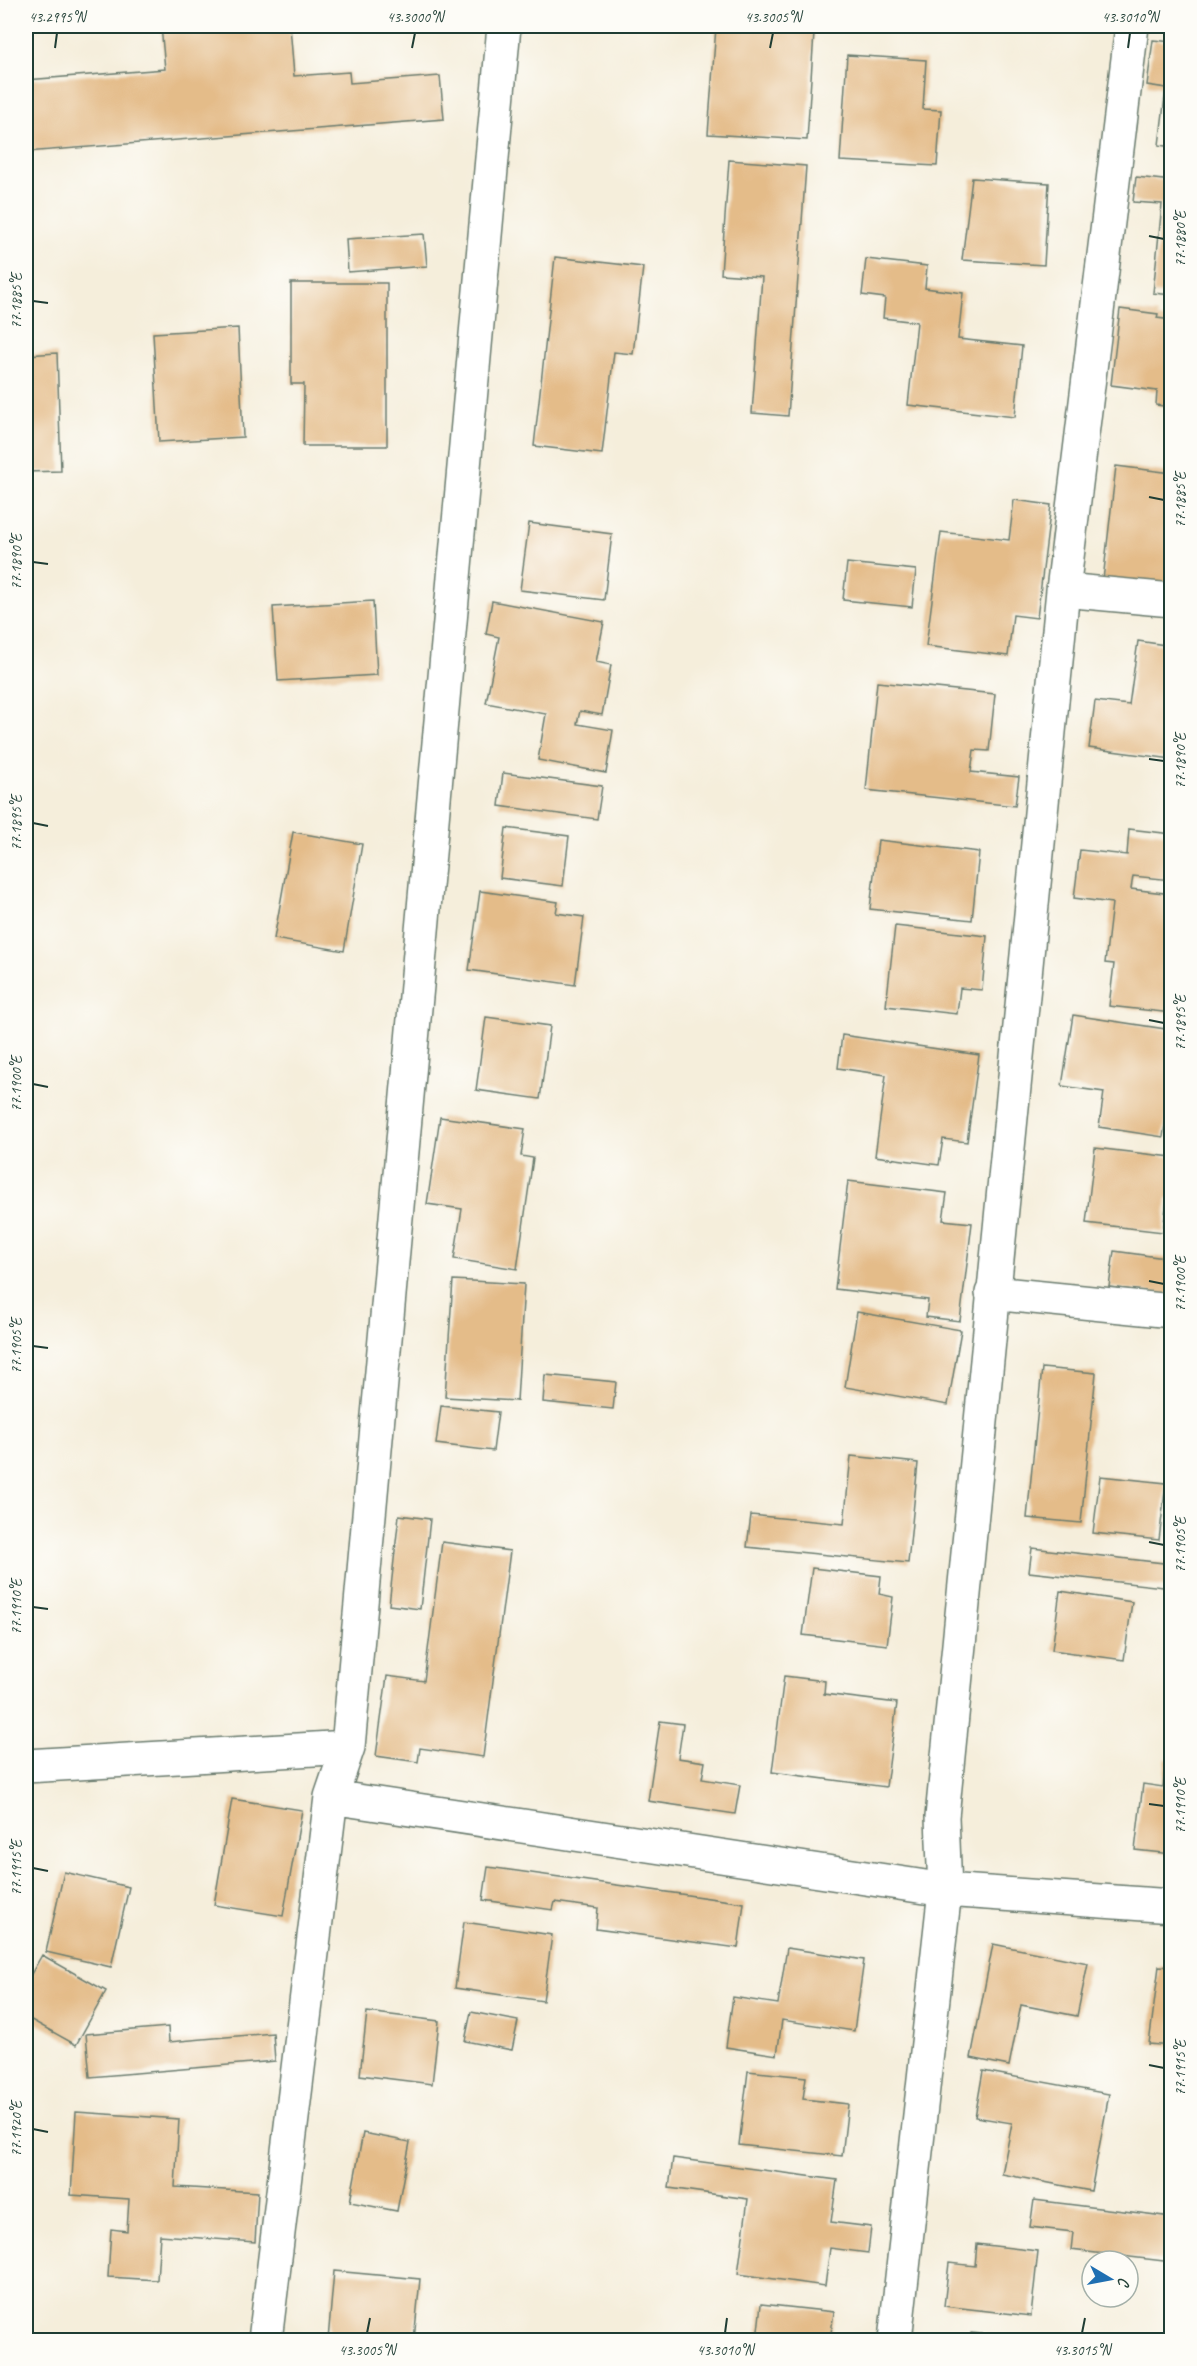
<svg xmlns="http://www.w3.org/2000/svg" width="1197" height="2366" viewBox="0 0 1197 2366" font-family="Caveat,sans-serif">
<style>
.building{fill:#e4bc89}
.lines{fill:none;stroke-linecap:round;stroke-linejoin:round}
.minor-casing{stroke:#6a7b6e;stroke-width:36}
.minor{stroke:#fff;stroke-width:33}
.ticks{fill:none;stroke:#1f3d34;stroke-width:2}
.neatline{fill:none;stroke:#1f3d34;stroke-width:2}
.ticks-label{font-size:15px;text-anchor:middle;fill:#1f3d34}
</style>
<rect width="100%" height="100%" fill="#fdfcf7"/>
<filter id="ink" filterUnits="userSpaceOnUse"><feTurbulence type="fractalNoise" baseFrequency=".0167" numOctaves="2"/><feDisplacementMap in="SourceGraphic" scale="12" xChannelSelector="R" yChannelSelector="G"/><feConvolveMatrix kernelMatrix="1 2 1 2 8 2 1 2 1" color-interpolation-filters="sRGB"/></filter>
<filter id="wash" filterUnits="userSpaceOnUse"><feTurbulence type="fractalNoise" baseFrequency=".008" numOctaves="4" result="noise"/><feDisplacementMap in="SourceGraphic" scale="24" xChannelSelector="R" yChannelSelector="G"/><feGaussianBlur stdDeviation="1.35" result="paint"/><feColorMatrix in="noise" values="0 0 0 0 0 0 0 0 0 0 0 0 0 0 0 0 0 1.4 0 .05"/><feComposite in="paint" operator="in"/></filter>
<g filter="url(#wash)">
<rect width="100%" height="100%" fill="#f5eedb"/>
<g id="blocks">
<!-- building -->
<path class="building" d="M 161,26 L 290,26 L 294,76 L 349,72 L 350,83 L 440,76 L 444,119 L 26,152 L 26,80 L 165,69 Z
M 716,27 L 814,33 L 807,140 L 708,134 Z
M 1153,40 L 1172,42 L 1172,147 L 1159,145 L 1166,88 L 1147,85 Z
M 847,55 L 926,60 L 923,109 L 941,110 L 937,166 L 840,161 Z
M 729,160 L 806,166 L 788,416 L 752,413 L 762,277 L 721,274 Z
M 1136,177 L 1172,181 L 1172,295 L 1153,293 L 1162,204 L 1133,202 Z
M 972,178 L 1049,183 L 1044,265 L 962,260 Z
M 424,234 L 427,266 L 348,272 L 346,239 Z
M 555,257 L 643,267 L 633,354 L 614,352 L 602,454 L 534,446 Z
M 866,259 L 927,266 L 925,288 L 963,293 L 958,339 L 1022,346 L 1015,417 L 908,405 L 917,322 L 883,318 L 885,298 L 862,295 Z
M 291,283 L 387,283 L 387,446 L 303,446 L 304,384 L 291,384 Z
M 1120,309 L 1158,314 L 1157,318 L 1172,320 L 1172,407 L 1156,405 L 1157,391 L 1111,385 Z
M 238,328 L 243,437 L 159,442 L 153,333 Z
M 57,353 L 61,471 L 26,472 L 26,355 Z
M 1116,466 L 1172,473 L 1172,588 L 1103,580 Z
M 1014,500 L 1051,505 L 1037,618 L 1013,615 L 1008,656 L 926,646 L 941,532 L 1009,540 Z
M 529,523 L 612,534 L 604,600 L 520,590 Z
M 847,563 L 916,570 L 912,607 L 843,600 Z
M 373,601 L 377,675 L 278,681 L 273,607 Z
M 492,601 L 604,622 L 596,662 L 611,665 L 602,715 L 580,711 L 577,724 L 613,730 L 606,773 L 538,760 L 546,714 L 486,703 L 499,637 L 486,634 Z
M 1138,641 L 1172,646 L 1172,759 L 1089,748 L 1095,701 L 1129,705 Z
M 877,682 L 995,694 L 989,751 L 974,750 L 971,772 L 1019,777 L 1015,806 L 866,790 Z
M 503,773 L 602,786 L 597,819 L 499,806 Z
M 506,828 L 569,836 L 563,886 L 500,878 Z
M 1129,829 L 1172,834 L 1172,880 L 1133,876 L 1131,889 L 1172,894 L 1172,1013 L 1109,1006 L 1114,964 L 1105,963 L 1112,903 L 1074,898 L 1080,850 L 1127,855 Z
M 293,832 L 362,844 L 344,951 L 274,939 Z
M 878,840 L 979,852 L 972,920 L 870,909 Z
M 480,891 L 558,902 L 556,913 L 584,917 L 575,985 L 469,970 Z
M 895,926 L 987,936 L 982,990 L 960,988 L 957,1014 L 886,1006 Z
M 1073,1015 L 1172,1030 L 1172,1083 L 1163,1137 L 1099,1127 L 1104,1092 L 1062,1086 Z
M 486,1017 L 550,1026 L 540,1099 L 476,1090 Z
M 842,1035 L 979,1055 L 967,1142 L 943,1139 L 939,1165 L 875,1156 L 886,1075 L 838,1068 Z
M 440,1117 L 525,1129 L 521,1156 L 533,1158 L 517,1269 L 454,1259 L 462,1209 L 427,1204 Z
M 1095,1148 L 1172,1157 L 1172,1198 L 1167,1198 L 1163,1232 L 1086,1223 Z
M 848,1181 L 947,1193 L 943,1220 L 972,1223 L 960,1321 L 926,1317 L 928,1300 L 835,1289 Z
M 1114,1251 L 1172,1259 L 1172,1295 L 1109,1287 Z
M 453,1280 L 524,1284 L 517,1401 L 445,1397 Z
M 857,1312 L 961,1330 L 948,1405 L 845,1387 Z
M 1042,1368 L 1096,1373 L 1081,1523 L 1027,1518 Z
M 545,1375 L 616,1382 L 613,1409 L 543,1402 Z
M 441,1406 L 498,1412 L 493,1451 L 436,1444 Z
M 851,1456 L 918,1463 L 908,1563 L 747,1547 L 751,1515 L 844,1524 Z
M 1100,1476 L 1166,1483 L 1159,1540 L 1093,1533 Z
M 399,1515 L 430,1519 L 420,1609 L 389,1605 Z
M 442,1542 L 510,1551 L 483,1757 L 420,1748 L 418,1762 L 376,1756 L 387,1676 L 424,1681 Z
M 1032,1548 L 1172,1564 L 1172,1588 L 1029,1572 Z
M 812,1568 L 881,1576 L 879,1594 L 893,1597 L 887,1645 L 803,1635 Z
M 1060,1591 L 1132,1602 L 1124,1660 L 1052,1650 Z
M 784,1676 L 825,1681 L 824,1694 L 897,1703 L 886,1787 L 772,1772 Z
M 660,1721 L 683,1724 L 678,1758 L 705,1762 L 702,1779 L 740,1785 L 735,1814 L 648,1801 Z
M 1166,1759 L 1172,1760 L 1172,1854 L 1135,1850 L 1143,1784 L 1163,1787 Z
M 232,1799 L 302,1810 L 283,1916 L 214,1905 Z
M 488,1867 L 744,1903 L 738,1948 L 596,1929 L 598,1908 L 555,1902 L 553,1910 L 483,1900 Z
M 64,1872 L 129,1887 L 111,1967 L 46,1952 Z
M 464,1922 L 552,1935 L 543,2001 L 455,1988 Z
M 993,1944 L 1088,1963 L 1077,2016 L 1021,2005 L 1009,2066 L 971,2058 Z
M 787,1948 L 864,1960 L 854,2031 L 782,2020 L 777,2055 L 726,2047 L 733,1997 L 778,2004 Z
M 42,1955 L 106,1991 L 76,2045 L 26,2017 L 26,1983 Z
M 1159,1966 L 1172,1967 L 1172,2046 L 1149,2044 Z
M 367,2012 L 439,2021 L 432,2084 L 360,2075 Z
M 471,2012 L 518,2021 L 512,2050 L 465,2041 Z
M 168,2027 L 169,2042 L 273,2033 L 275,2061 L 90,2077 L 86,2034 Z
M 748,2071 L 806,2077 L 803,2099 L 848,2104 L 842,2156 L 739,2145 Z
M 983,2071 L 1109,2094 L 1091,2191 L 1002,2174 L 1012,2123 L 975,2117 Z
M 76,2112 L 179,2119 L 175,2187 L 258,2192 L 255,2242 L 160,2235 L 157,2280 L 108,2277 L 111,2229 L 127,2231 L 129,2199 L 71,2195 Z
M 363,2133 L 410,2142 L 397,2211 L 350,2202 Z
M 673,2158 L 837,2180 L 831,2222 L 871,2227 L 868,2253 L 830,2248 L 825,2286 L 738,2274 L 748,2199 L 669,2188 Z
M 1034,2200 L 1172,2217 L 1172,2262 L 1071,2250 L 1073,2232 L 1030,2227 Z
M 977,2244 L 1038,2251 L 1031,2316 L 944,2306 L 949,2263 L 975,2266 Z
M 334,2271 L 420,2279 L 414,2340 L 328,2340 Z
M 761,2304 L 834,2312 L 830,2340 L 757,2340 Z
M 971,2333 L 1027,2338 L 1027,2340 L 970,2340 Z"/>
</g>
</g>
<g filter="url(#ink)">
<use href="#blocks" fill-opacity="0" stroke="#6a7b6e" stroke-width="1.5"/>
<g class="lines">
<defs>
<path id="minor" d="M 1063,590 L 1172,600
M 992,1293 L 1172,1311
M 26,1766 L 348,1747
M 331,1797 L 945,1890 L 1172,1906
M 265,2340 L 331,1797 L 348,1747 L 504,26
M 895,2340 L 945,1890 L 942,1817 L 1063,590 L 1132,26"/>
</defs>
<!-- minor casing -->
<use href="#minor" class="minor-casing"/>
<!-- minor -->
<use href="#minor" class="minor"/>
</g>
</g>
<!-- ticks -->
<path class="ticks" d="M 55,48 L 57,33M 412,48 L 415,33M 770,48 L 773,33M 1128,48 L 1130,33M 1149,236 L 1164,239M 33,301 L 48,303M 1149,497 L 1164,500M 33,562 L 48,564M 1149,759 L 1164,761M 33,823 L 48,826M 1149,1020 L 1164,1023M 33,1084 L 48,1087M 1149,1281 L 1164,1284M 33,1346 L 48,1348M 1149,1542 L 1164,1545M 33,1607 L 48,1609M 1149,1804 L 1164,1806M 33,1868 L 48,1871M 1149,2065 L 1164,2068M 33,2129 L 48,2132M 367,2333 L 370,2318M 725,2333 L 727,2318M 1082,2333 L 1085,2318"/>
<!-- margin -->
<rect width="1197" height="2366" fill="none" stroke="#fdfcf7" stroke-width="66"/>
<!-- north arrow -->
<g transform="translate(1110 2279) rotate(100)"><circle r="28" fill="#fdfcf7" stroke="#a4b0a9" stroke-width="1.5"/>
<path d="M0-4.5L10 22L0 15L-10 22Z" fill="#1f6fb2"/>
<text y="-9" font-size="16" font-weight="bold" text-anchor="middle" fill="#1f3d34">С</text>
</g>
<rect x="33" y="33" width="1131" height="2300" class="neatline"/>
<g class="ticks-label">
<text x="57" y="22">43.2995°N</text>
<text x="415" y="22">43.3000°N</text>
<text x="773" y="22">43.3005°N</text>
<text x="1130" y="22">43.3010°N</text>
<text transform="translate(1180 239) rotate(-90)" y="5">77.1880°E</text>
<text transform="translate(16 301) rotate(-90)" y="5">77.1885°E</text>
<text transform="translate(1180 500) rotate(-90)" y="5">77.1885°E</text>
<text transform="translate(16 562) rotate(-90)" y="5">77.1890°E</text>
<text transform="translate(1180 761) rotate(-90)" y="5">77.1890°E</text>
<text transform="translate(16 823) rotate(-90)" y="5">77.1895°E</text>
<text transform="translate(1180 1023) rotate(-90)" y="5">77.1895°E</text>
<text transform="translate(16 1084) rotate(-90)" y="5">77.1900°E</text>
<text transform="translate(1180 1284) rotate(-90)" y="5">77.1900°E</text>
<text transform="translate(16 1346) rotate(-90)" y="5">77.1905°E</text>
<text transform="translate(1180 1545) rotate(-90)" y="5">77.1905°E</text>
<text transform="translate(16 1607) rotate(-90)" y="5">77.1910°E</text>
<text transform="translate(1180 1806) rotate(-90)" y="5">77.1910°E</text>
<text transform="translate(16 1868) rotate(-90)" y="5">77.1915°E</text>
<text transform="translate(1180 2068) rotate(-90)" y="5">77.1915°E</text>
<text transform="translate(16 2129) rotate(-90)" y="5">77.1920°E</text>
<text x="367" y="2355">43.3005°N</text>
<text x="725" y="2355">43.3010°N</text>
<text x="1082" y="2355">43.3015°N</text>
</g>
</svg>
